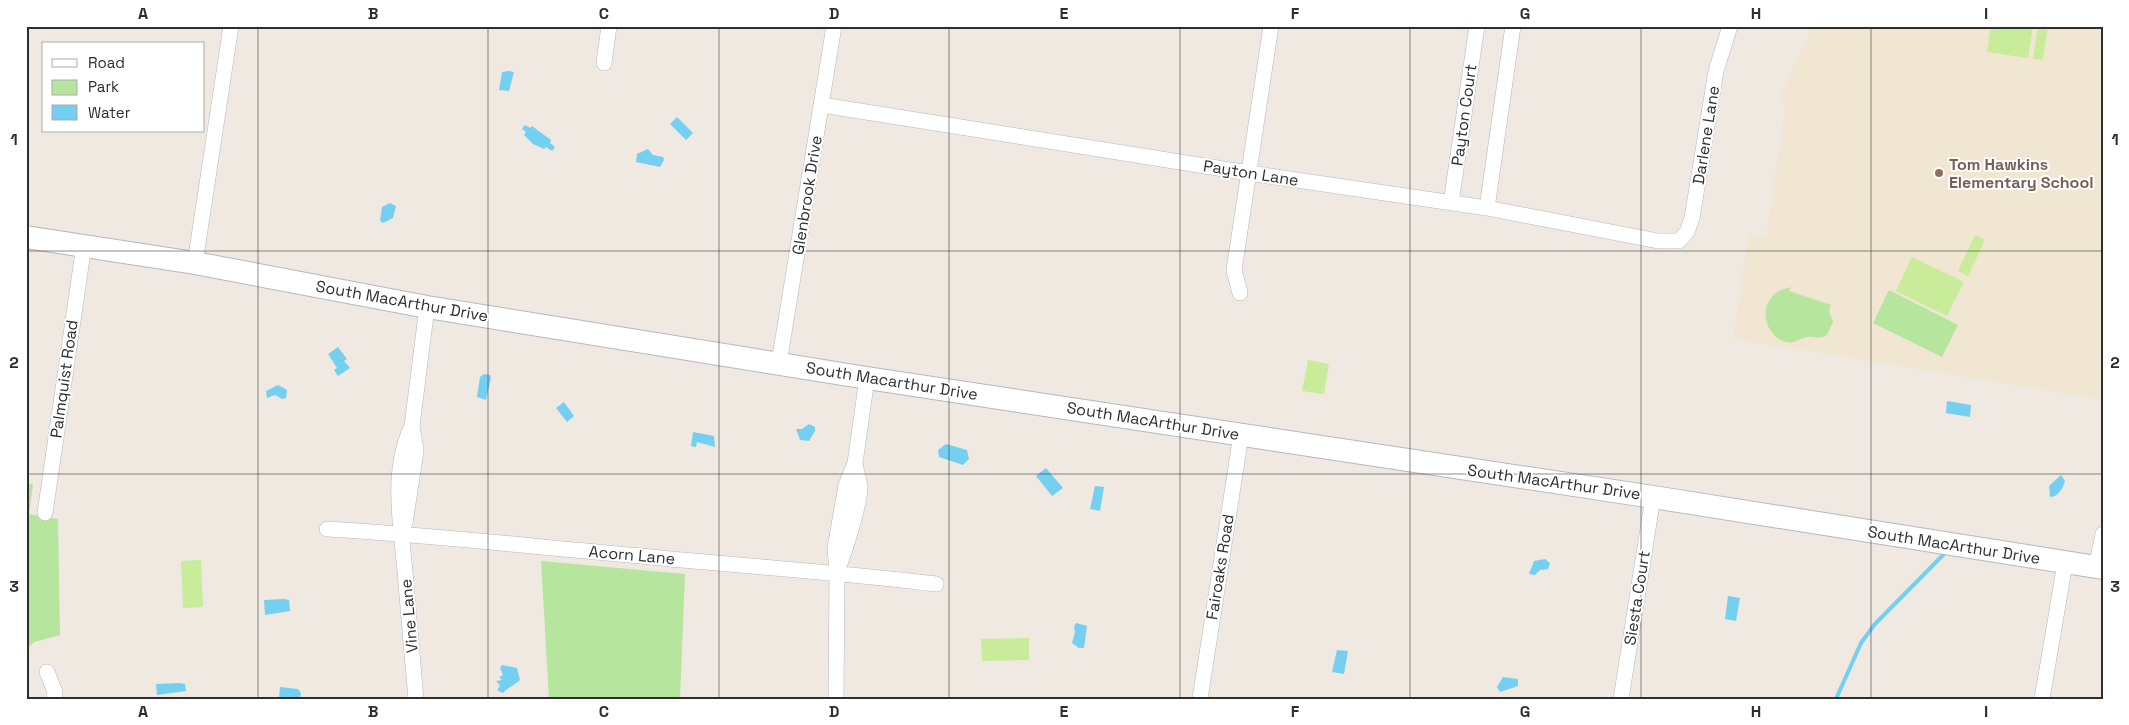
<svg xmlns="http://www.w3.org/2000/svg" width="2129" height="725" viewBox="0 0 2129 725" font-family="'Space Grotesk',sans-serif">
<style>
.education{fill:#f0e6d1}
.green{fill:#b6e59e}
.pitch{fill:#c9ec9a}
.water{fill:#75cff0}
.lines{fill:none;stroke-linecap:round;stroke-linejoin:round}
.stream{stroke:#75cff0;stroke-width:4}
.street-casing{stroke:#b4b7c1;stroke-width:16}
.secondary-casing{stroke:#b4b7c1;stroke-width:24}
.street{stroke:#fff;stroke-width:15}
.secondary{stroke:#fff;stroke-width:22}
.grid{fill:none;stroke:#2e2e2e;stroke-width:1;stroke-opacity:0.55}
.education-dot{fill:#8d6e63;stroke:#fff;stroke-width:2}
.labels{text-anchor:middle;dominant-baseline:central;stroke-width:4;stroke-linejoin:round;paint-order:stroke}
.street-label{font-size:16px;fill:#2e2e2e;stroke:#fff}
.education-label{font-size:16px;font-weight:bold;fill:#785e54;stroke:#fff;text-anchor:start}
.neatline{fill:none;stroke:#2e2e2e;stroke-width:2}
.grid-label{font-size:16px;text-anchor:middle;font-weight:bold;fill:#2e2e2e}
</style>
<rect width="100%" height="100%" fill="#efe9e1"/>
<!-- education -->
<path class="education" d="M 1814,26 L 2103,26 L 2103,399 L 1733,339 L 1749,235 L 1766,237 L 1785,111 L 1781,93 Z"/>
<!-- green -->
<path class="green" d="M 1791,287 L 1789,291 L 1831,305 L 1829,311 L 1833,322 L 1827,335 C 1820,339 1816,337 1808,337 C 1800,338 1795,344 1786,342 C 1768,337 1759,313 1771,298 C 1776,291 1783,289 1791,287 Z
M 1889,290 L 1958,325 L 1942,357 L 1873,323 Z
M 26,483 L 33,484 L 29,514 L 58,519 L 60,635 L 34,642 L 26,650 Z
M 541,561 L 685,574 L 680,699 L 549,699 Z"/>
<!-- pitch -->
<path class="pitch" d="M 1991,26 L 2033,26 L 2028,58 L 1987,52 Z
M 2038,26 L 2048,26 L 2043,60 L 2033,59 Z
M 1975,235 L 1985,240 L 1968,276 L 1958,271 Z
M 1912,257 L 1964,282 L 1947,316 L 1896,291 Z
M 1308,360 L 1329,364 L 1324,394 L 1302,391 Z
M 201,560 L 203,607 L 183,608 L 181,561 Z
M 1029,638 L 1029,660 L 982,661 L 981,639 Z"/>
<!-- water -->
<path class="water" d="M 509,71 L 514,72 L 509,91 L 499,90 L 502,72 Z
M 677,117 L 693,133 L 686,140 L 670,124 Z
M 525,125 L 530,128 L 532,126 L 551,140 L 550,143 L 555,147 L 552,151 L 546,147 L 544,149 L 533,144 L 524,135 L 526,132 L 522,129 Z
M 648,149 L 653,155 L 663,157 L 664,160 L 660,167 L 636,162 L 637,154 Z
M 390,203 L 396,206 L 393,218 L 383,223 L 380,221 L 382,207 Z
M 338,347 L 347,359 L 344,361 L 350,368 L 338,376 L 334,370 L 337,368 L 328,354 Z
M 484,374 L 490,375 L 491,378 L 486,400 L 477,397 L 480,377 Z
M 278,385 L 287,390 L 286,398 L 282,399 L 275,395 L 267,398 L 266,391 Z
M 1947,401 L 1971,405 L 1970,417 L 1946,413 Z
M 564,402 L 574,416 L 567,422 L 556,408 Z
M 809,424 L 815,427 L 815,431 L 809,441 L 800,440 L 796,429 L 802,429 Z
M 693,432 L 714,436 L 715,447 L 697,442 L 696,447 L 691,446 Z
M 946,444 L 967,450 L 969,459 L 963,465 L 939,457 L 938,450 Z
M 1046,468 L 1063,488 L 1052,496 L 1036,476 Z
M 2061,475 L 2065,481 C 2063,488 2058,497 2050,497 L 2049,486 Z
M 1095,486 L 1104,487 L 1100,511 L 1090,509 Z
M 1545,559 L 1550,563 L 1548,569 L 1540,570 L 1535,575 L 1529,574 L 1534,561 Z
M 1728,596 L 1740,598 L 1736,621 L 1725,619 Z
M 284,599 L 289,600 L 290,611 L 265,615 L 264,600 Z
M 1076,623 L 1087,626 L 1084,648 L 1079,648 L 1072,643 L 1075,632 L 1074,627 Z
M 1337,650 L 1348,651 L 1344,674 L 1332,672 Z
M 502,665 L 517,668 L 520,680 C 515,685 507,688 503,693 L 497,690 L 500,686 L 496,681 L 502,680 L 499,677 L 503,675 L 500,668 Z
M 1503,677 L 1518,679 L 1518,686 L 1500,692 L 1497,687 Z
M 179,683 L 185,684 L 186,691 L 157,695 L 156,684 Z
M 280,687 L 298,689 L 301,693 L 300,699 L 279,698 Z"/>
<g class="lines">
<!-- stream -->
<path class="stream" d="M 1836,699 L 1861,643 L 1875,624 L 1945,553"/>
<defs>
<path id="street" d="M 604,63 L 609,26
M 822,105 L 1249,173 L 1487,208 L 1658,241 L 1679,241 L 1687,232 L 1692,218 L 1716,71 L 1730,26
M 1451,203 L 1477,26
M 1487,208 L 1513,26
M 195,263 L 231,26
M 1240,293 L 1234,270 L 1271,26
M 779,363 L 834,26
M 412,426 C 390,472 401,523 405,572 C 409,615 412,657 416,699
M 45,513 L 84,245
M 405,523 L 416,451 L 412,426 L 427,307
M 327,529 C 432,535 536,547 641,556 C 739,566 838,572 936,584
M 838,568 C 845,552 860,503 860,487 C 859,479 856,471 855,463
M 2096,568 L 2103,534
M 47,672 L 55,692 L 54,699
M 836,699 L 837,572 L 835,548 L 846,485 L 855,463 L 867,378
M 1200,699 L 1241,435
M 1621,699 L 1653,497
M 2042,699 L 2065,563"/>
<path id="secondary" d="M 26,237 L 195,263 L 427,307 L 867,378 L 1653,497 L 2103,568"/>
</defs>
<!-- street casing -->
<use href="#street" class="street-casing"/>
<!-- secondary casing -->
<use href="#secondary" class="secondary-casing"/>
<!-- street -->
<use href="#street" class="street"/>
<!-- secondary -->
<use href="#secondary" class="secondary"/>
</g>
<!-- grid -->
<path class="grid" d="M 258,26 L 258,699M 488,26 L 488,699M 719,26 L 719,699M 949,26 L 949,699M 1180,26 L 1180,699M 1410,26 L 1410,699M 1641,26 L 1641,699M 1871,26 L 1871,699M 26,251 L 2103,251M 26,474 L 2103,474"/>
<!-- markers -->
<circle class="education-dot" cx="1939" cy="173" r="5"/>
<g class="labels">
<!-- street labels -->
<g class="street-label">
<text transform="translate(1464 115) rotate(-82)">Payton Court</text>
<text transform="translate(1706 135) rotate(-81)">Darlene Lane</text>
<text transform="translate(1251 173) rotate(9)">Payton Lane</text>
<text transform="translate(807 195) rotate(-81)">Glenbrook Drive</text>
<text transform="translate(402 301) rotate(10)">South MacArthur Drive</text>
<text transform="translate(64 379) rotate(-82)">Palmquist Road</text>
<text transform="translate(892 381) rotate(9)">South Macarthur Drive</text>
<text transform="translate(1153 421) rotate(9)">South MacArthur Drive</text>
<text transform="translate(1554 482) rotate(8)">South MacArthur Drive</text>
<text transform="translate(1954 545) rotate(9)">South MacArthur Drive</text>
<text transform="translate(632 555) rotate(5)">Acorn Lane</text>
<text transform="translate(1220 567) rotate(-81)">Fairoaks Road</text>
<text transform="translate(1637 598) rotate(-81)">Siesta Court</text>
<text transform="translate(409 616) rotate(-95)">Vine Lane</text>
</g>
<!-- education labels -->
<g class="education-label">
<text x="1949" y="164">Tom Hawkins<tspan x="1949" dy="18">Elementary School</tspan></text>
</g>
</g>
<!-- border -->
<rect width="2129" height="725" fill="none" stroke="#ffffff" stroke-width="55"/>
<!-- legend -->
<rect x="42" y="42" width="162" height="90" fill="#ffffff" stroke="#ababab"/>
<rect x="52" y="59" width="25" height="8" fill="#ffffff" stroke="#ababab"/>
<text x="88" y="68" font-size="15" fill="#2e2e2e">Road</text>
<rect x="52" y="80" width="25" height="15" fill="#b6e59e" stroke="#ababab"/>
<text x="88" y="92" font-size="15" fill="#2e2e2e">Park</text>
<rect x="52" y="105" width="25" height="15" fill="#75cff0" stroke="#ababab"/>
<text x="88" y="118" font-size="15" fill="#2e2e2e">Water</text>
<rect x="28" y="28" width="2074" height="670" class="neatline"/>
<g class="grid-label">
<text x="143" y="19">A</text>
<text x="373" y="19">B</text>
<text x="604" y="19">C</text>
<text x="834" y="19">D</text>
<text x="1064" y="19">E</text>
<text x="1295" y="19">F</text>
<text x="1525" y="19">G</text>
<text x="1756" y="19">H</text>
<text x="1986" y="19">I</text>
<text x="14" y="145">1</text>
<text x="2115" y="145">1</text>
<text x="14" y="368">2</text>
<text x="2115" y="368">2</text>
<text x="14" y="592">3</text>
<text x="2115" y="592">3</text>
<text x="143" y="717">A</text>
<text x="373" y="717">B</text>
<text x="604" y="717">C</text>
<text x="834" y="717">D</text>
<text x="1064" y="717">E</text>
<text x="1295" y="717">F</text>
<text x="1525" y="717">G</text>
<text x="1756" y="717">H</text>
<text x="1986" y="717">I</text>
</g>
</svg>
